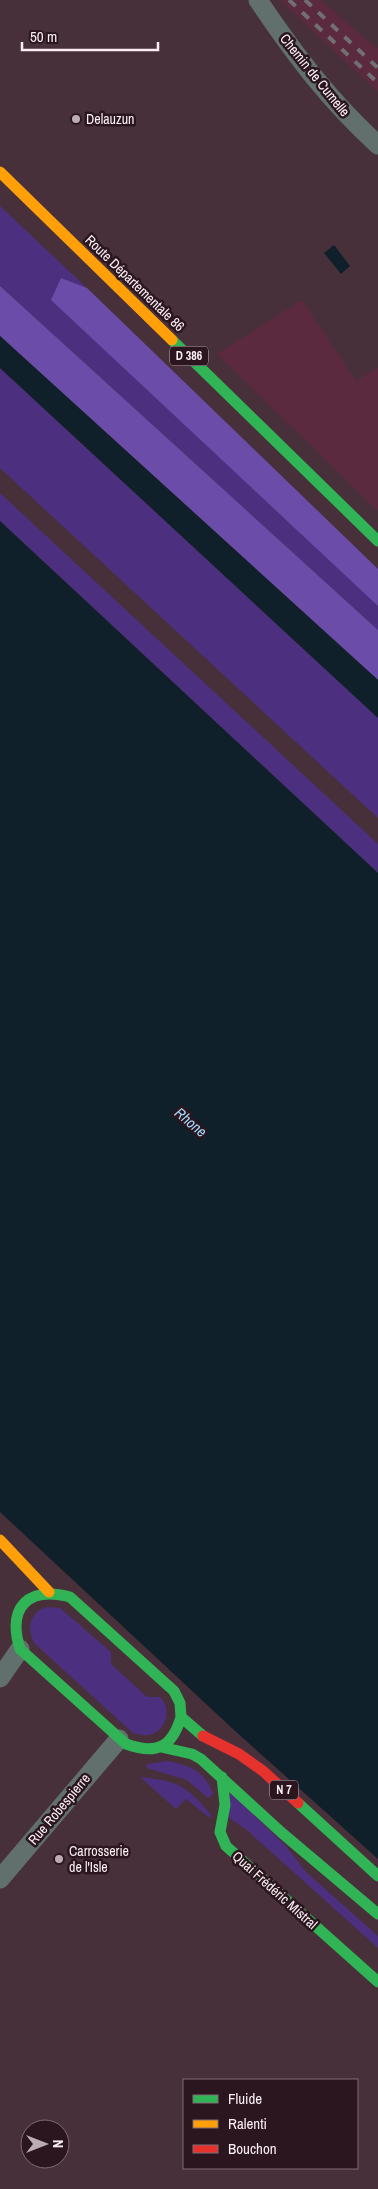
<svg xmlns="http://www.w3.org/2000/svg" width="378" height="2189" viewBox="0 0 378 2189" font-family="'Archivo Narrow',sans-serif">
<style>
.built{fill:#5b2a3f}
.green{fill:#4d2f7f}
.forest{fill:#6b4ca8}
.water{fill:#10202a}
.lines{fill:none;stroke-linecap:round;stroke-linejoin:round}
.street{stroke:#61706c;stroke-width:19}
.fast{stroke:#30b455;stroke-width:11}
.slow{stroke:#ff9f0a;stroke-width:11}
.jam{stroke:#e5322d;stroke-width:11}
.rail{stroke:#726f71;stroke-width:4;stroke-dasharray:9 9;stroke-linecap:butt}
.poi-dot{fill:#bcacb2;stroke:#2b161f;stroke-width:2}
.labels{text-anchor:middle;dominant-baseline:central;stroke-width:5;stroke-linejoin:round;paint-order:stroke}
.shield{fill:#2b161f;stroke:#bdaeb3;stroke-width:1}
.shield-label{font-size:12px;font-weight:bold;fill:#fbeff3}
.street-label{font-size:14px;fill:#fbeff3;stroke:#2b161f}
.poi-label{font-size:14px;fill:#fbeff3;stroke:#2b161f;text-anchor:start}
.water-label{font-size:15px;font-style:italic;fill:#a1dbfc;stroke:#2b161f}
</style>
<rect width="100%" height="100%" fill="#48303a"/>
<!-- built -->
<path class="built" d="M 280,0 L 321,0 L 376,48 L 378,49 L 378,92 Z
M 302,300 L 356,381 L 378,367 L 378,511 L 217,354 Z"/>
<!-- green -->
<path class="green" d="M 0,206 L 87,288 L 61,279 L 378,606 L 378,630 L 0,286 Z
M 0,368 L 378,718 L 378,818 L 0,468 Z
M 0,493 L 378,844 L 378,873 L 0,521 Z
M 47,1607 L 60,1608 L 111,1652 L 111,1664 L 147,1697 L 160,1697 C 172,1709 167,1731 149,1735 C 144,1736 138,1734 133,1733 L 34,1643 C 27,1628 29,1612 47,1607 Z
M 168,1761 C 191,1766 204,1770 213,1794 L 208,1798 L 187,1780 L 147,1768 L 147,1764 Z
M 140,1777 C 178,1781 188,1786 211,1815 L 210,1818 L 186,1799 L 176,1809 Z
M 230,1792 L 285,1845 L 306,1872 L 378,1936 L 378,1948 L 248,1831 L 229,1818 Z"/>
<!-- forest -->
<path class="forest" d="M 61,278 L 87,288 L 378,569 L 378,606 L 51,300 Z
M 0,286 L 378,630 L 378,680 L 0,336 Z"/>
<!-- water -->
<path class="water" d="M 334,245 L 350,266 L 341,274 L 324,253 Z
M 0,336 L 378,680 L 378,718 L 0,368 Z
M 0,521 L 378,873 L 378,1859 L 234,1730 L 0,1512 Z"/>
<g class="lines">
<!-- street -->
<path class="street" d="M 258,0 C 295,55 329,100 378,145
M 0,1678 L 20,1649
M 0,1879 L 119,1739"/>
<!-- fast -->
<path class="fast" d="M 172,340 L 378,541
M 181,1717 C 172,1748 156,1755 126,1744 L 20,1649 C 7,1607 28,1586 70,1597 L 174,1691 L 180,1703 L 181,1717 L 203,1736
M 161,1747 L 192,1754 L 201,1759 L 282,1833 L 378,1914
M 222,1777 L 225,1805 L 220,1832 L 226,1846 L 378,1982
M 298,1803 L 378,1876"/>
<!-- slow -->
<path class="slow" d="M 0,172 L 172,340
M 0,1540 L 49,1592"/>
<!-- jam -->
<path class="jam" d="M 203,1736 L 239,1754 L 263,1771 L 298,1803"/>
<!-- rail -->
<path class="rail" d="M 289,0 L 378,83
M 305,0 L 378,68"/>
</g>
<!-- markers -->
<g class="poi-dot">
<circle cx="76" cy="119" r="5"/>
<circle cx="59" cy="1859" r="5"/>
</g>
<g class="labels">
<!-- shield labels -->
<g class="shield">
<rect x="170" y="346.5" width="38" height="19" rx="4"/>
<rect x="270" y="1780.5" width="28" height="19" rx="4"/>
</g>
<g class="shield-label">
<text x="189" y="356">D 386</text>
<text x="284" y="1790">N 7</text>
</g>
<!-- street labels -->
<g class="street-label">
<text transform="translate(315 75) rotate(51)">Chemin de Cumelle</text>
<text transform="translate(135 283) rotate(44)">Route Départementale 86</text>
<text transform="translate(59 1809) rotate(-50)">Rue Robespierre</text>
<text transform="translate(275 1890) rotate(42)">Quai Frédéric Mistral</text>
</g>
<!-- poi labels -->
<g class="poi-label">
<text x="86" y="119">Delauzun</text>
<text x="69" y="1851">Carrosserie<tspan x="69" dy="16">de l'Isle</tspan></text>
</g>
<!-- water labels -->
<g class="water-label">
<text transform="translate(191 1122) rotate(40)">Rhone</text>
</g>
</g>
<!-- legend -->
<rect x="183" y="2079" width="175" height="90" fill="#2b161f" stroke="#7e6d74"/>
<rect x="193" y="2095" width="25" height="8" fill="#30b455" stroke="#7e6d74"/>
<text x="228" y="2104" font-size="15" fill="#fbeff3">Fluide</text>
<rect x="193" y="2120" width="25" height="8" fill="#ff9f0a" stroke="#7e6d74"/>
<text x="228" y="2129" font-size="15" fill="#fbeff3">Ralenti</text>
<rect x="193" y="2145" width="25" height="8" fill="#e5322d" stroke="#7e6d74"/>
<text x="228" y="2154" font-size="15" fill="#fbeff3">Bouchon</text>
<!-- north arrow -->
<g transform="translate(45 2144) rotate(90)"><circle r="24" fill="#2b161f" stroke="#7e6d74"/>
<path d="M0-4L9 19L0 12L-9 19Z" fill="#bcacb2"/>
<text y="-8" font-size="14" font-weight="bold" text-anchor="middle" fill="#fbeff3">N</text>
</g>
<!-- scale -->
<path d="M22 42v8h136v-8" fill="none" stroke="#fbeff3" stroke-width="2.5"/>
<text x="30" y="42" font-size="15" fill="#fbeff3" stroke="#2b161f" stroke-width="4" paint-order="stroke">50 m</text>
</svg>
